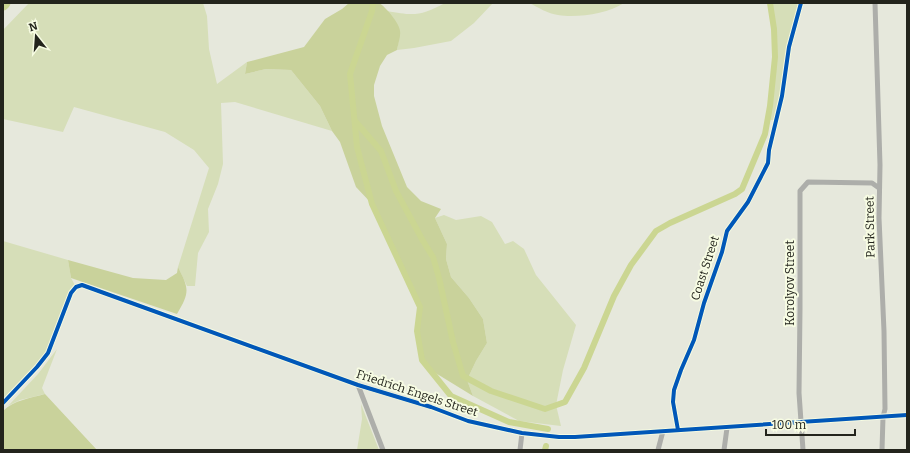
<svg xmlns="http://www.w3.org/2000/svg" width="910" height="453" viewBox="0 0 910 453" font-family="Bitter,serif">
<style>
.green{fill:#d6deb8}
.forest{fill:#c9d29b}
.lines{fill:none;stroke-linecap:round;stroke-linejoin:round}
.canal{stroke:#cbd692;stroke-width:6}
.river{stroke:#cbd692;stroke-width:11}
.minor{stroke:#adaeaa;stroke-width:5}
.cycleway-casing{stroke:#f7fce3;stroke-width:6}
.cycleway{stroke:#0057b8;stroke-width:4}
.labels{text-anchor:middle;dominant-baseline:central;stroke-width:4;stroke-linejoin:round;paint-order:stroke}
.street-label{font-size:12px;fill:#23241c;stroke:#f7fce3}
</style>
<rect width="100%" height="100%" fill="#e6e8dc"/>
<!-- green -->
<path class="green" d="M 29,3 L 203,3 L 207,16 L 209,49 L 217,84 L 247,62 L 245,74 L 266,69 L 291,70 L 320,106 L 332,131 L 235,102 L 221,103 L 223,164 L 218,184 L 208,209 L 209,232 L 198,253 L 195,286 L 187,286 L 178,267 L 209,168 L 194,150 L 165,132 L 74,107 L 63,132 L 3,119 L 3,30 Z
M 445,3 L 493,3 L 474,23 L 451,41 L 414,48 L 397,50 C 401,32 398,24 387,11 C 414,16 421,16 445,3 Z
M 529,3 L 624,3 C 607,14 577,18 558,15 C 548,14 538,7 529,3 Z
M 770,3 L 801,3 L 777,120 L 768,120 L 775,57 L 774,29 Z
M 444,215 L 456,220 L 481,216 L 492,222 L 505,244 L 513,241 L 524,249 L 536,275 L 576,325 L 563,370 L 556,405 L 561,426 L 519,421 L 473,396 L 467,380 L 476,361 L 487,343 L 483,319 L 469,298 L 451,277 L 446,259 L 447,244 L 435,218 Z
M 3,241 L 68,260 L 71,278 L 76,287 L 48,353 L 3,403 Z
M 57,349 L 42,388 L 45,394 L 20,400 L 8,406 L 38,374 Z
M 361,404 L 379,450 L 357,450 L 362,419 Z"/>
<!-- forest -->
<path class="forest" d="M 349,3 L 379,3 C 385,6 400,24 400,31 C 401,36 398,44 397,50 L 387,55 L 380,66 L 374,85 L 374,96 L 382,126 L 407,187 L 421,201 L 441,209 L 435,218 L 447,244 L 446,259 L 451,277 L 469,298 L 483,319 L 487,343 L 476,361 L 467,380 L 473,396 L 429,369 L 422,360 L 417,331 L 420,307 L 372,204 L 356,187 L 340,142 L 332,131 L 320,106 L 291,70 L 266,69 L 245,74 L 247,62 L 304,47 L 325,19 L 342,9 Z
M 68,260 L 133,278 L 166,280 L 177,273 L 178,267 C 189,289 190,292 177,314 L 71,278 Z
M 45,394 L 97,450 L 3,450 L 3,411 C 14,400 31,398 45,394 Z"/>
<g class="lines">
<!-- canal -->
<path class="canal" d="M 373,3 L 372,11 L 350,74 L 357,147 L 372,204 L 420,307 L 417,331 L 422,360 L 451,396 L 509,422 L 548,429
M 355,121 L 381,151 L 396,191 L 423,241 L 433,257 L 439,278 L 453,342 L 463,376 L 491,391 L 545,409 L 565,402 L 584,368 L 614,296 L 631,265 L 656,231 L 670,223 L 735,194 L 742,189 L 765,134 L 770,106 L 775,57 L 774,29 L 770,3
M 545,450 L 546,446"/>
<!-- river -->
<path class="river" d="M 3,5 L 5,3"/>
<!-- minor -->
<path class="minor" d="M 875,3 L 880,165 L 879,218 L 884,331 L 885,409 L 883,417 L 882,450
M 358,385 L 383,450
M 3,403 L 37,367 L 48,353 L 71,293 L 76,287 L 82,285 L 358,385 L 431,407 L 468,421 L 522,433 L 559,437 L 575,437 L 907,415
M 678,430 L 673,402 L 674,390 L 681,370 L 694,340 L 704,303 L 722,252 L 727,231 L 748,202 L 768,163 L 769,150 L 782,96 L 789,47 L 801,3
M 520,450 L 522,433
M 658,450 L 663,431
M 724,450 L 727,428
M 803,450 L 799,393 L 800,309 L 800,191 L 808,182 L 872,183 L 879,188"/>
<defs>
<path id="cycleway" d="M 3,403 L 37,367 L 48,353 L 71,293 L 76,287 L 82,285 L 358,385 L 431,407 L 468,421 L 522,433 L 559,437 L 575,437 L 907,415
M 678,430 L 673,402 L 674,390 L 681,370 L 694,340 L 704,303 L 722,252 L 727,231 L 748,202 L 768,163 L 769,150 L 782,96 L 789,47 L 801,3"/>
</defs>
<!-- cycleway casing -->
<use href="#cycleway" class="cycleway-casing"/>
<!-- cycleway -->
<use href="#cycleway" class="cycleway"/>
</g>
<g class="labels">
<!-- street labels -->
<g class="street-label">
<text transform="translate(870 227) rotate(-91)">Park Street</text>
<text transform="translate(705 268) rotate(-72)">Coast Street</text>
<text transform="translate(790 283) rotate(-90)">Korolyov Street</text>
<text transform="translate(417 393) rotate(18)">Friedrich Engels Street</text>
</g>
</g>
<!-- border -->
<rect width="910" height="453" fill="none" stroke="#23241c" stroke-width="8"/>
<!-- north arrow -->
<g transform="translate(36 36) rotate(343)" stroke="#f7fce3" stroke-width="3" paint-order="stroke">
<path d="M0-3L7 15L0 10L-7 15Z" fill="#23241c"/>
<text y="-6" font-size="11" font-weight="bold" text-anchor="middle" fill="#23241c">N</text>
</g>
<!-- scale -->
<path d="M766 429v6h89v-6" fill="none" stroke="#23241c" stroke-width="2"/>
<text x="772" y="429" font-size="12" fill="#23241c" stroke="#f7fce3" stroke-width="3" paint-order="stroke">100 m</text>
</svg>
